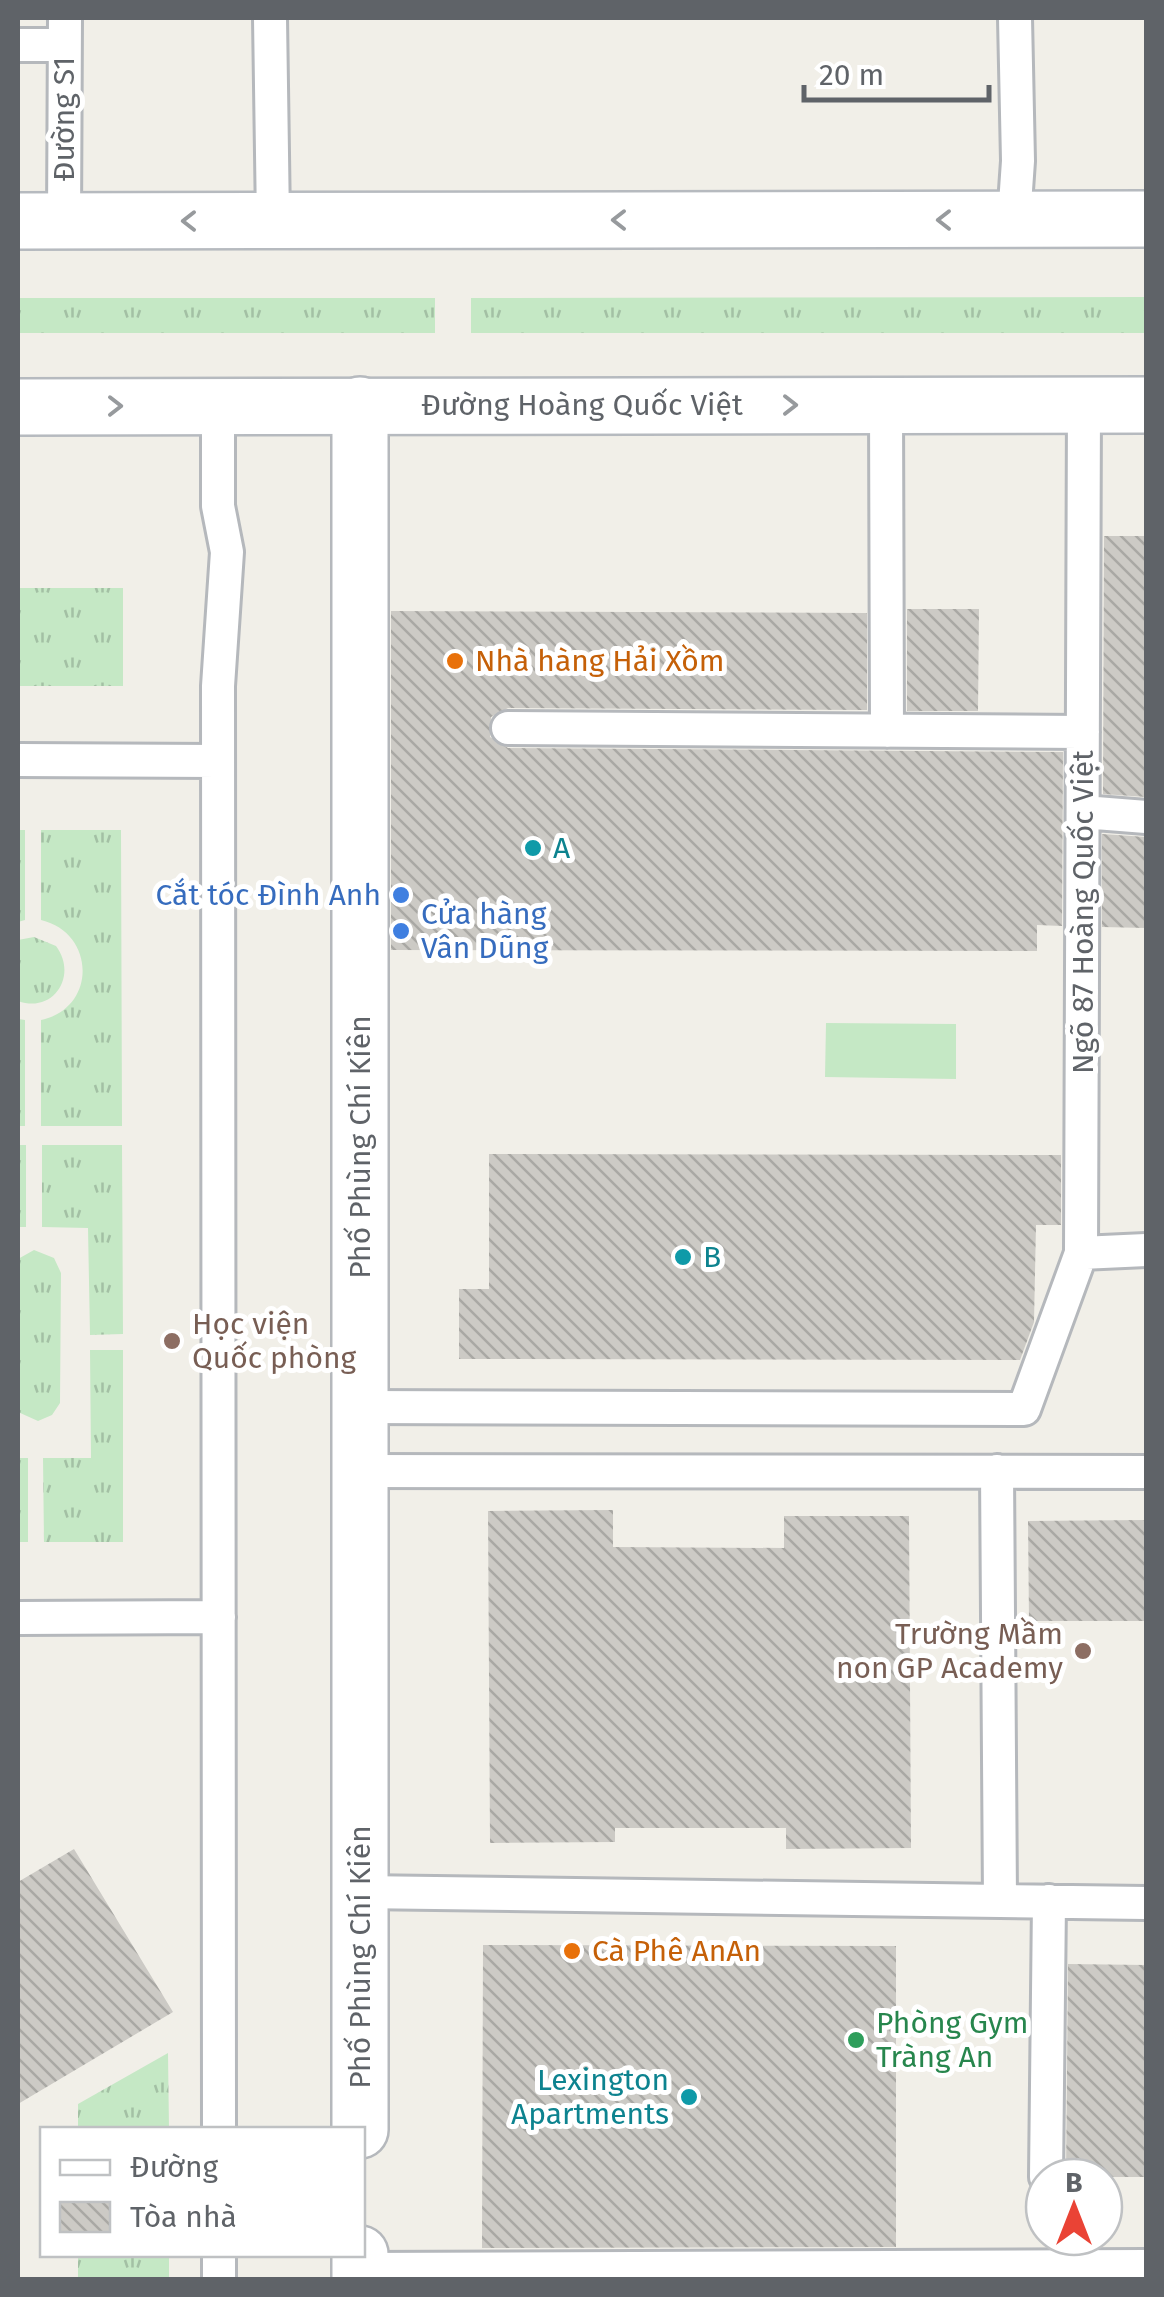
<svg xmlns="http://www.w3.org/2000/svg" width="1164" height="2297" viewBox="0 0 1164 2297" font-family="'Fira Sans',sans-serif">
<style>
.grass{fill:url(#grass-tufts)}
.garden{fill:#c5e8c5}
.building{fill:url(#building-back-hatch)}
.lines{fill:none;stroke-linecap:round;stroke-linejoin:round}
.service-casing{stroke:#b5b8bc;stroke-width:38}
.tertiary-casing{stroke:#b5b8bc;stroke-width:60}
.secondary-casing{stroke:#b6babf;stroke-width:60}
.service{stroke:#fff;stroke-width:32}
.tertiary{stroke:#fff;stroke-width:55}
.secondary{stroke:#fff;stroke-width:55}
.oneway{stroke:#979a9d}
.food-dot{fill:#e8710a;stroke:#fff;stroke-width:4}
.culture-dot{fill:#0f9aa8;stroke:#fff;stroke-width:4}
.shop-dot{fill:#3f7fe0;stroke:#fff;stroke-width:4}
.education-dot{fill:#8d6e63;stroke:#fff;stroke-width:4}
.leisure-dot{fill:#2e9e5b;stroke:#fff;stroke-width:4}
.labels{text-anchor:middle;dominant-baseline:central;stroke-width:10;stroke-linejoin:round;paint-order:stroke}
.street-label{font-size:30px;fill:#5f6368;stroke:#fff}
.food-label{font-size:30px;fill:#c56008;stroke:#fff;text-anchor:start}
.culture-label{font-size:30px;fill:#0d838f;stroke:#fff;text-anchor:start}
.shop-label{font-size:30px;fill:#366cbe;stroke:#fff;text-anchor:end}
.education-label{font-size:30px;fill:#785e54;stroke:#fff;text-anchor:start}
.leisure-label{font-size:30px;fill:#27864d;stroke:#fff;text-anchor:start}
</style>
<defs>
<pattern id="grass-tufts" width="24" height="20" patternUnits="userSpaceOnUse" patternTransform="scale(2.5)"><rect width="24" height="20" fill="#c5e8c5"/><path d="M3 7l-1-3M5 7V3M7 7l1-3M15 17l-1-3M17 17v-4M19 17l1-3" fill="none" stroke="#a3c0a4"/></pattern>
<pattern id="building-back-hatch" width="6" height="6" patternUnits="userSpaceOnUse" patternTransform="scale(2.5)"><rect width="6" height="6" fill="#cccac5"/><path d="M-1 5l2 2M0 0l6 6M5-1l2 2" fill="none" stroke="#a9a8a4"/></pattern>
</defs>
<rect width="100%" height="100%" fill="#f1efe8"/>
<!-- grass -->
<path class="grass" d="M 1146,297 L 1146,333 L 471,333 L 471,298 Z
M 18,298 L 435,298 L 435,333 L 18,333 Z
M 18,588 L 123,588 L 123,686 L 18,686 Z
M 18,830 L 25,830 L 25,920 L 18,922 Z
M 41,830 L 121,830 L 122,1126 L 41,1126 L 41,1020 C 97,1008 96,933 41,920 Z
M 34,937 L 56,946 C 78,975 54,1014 18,1001 L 18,940 Z
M 18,1019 L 25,1020 L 25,1126 L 18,1126 Z
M 18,1145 L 26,1145 L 26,1227 L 18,1227 Z
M 42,1145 L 122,1145 L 123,1334 L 90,1335 L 88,1228 L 42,1227 Z
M 34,1250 L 54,1258 L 61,1273 L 60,1403 L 52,1415 L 38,1421 L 18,1412 L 18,1259 Z
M 90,1350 L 123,1350 L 123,1542 L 44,1542 L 43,1458 L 91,1458 Z
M 18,1458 L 28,1458 L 28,1542 L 18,1542 Z
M 168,2053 L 169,2129 L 78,2129 L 78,2104 Z
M 78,2255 L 169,2255 L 169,2279 L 78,2279 Z"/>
<!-- garden -->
<path class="garden" d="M 826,1023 L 956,1024 L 956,1079 L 825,1077 Z"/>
<!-- building -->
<path class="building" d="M 1104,536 L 1146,536 L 1146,797 L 1103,794 Z
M 907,609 L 979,609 L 978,711 L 907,711 Z
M 391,611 L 867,613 L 867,710 L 508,708 L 491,717 L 490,737 L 508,748 L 1063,752 L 1062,926 L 1037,925 L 1037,951 L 391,950 Z
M 1102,834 L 1146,837 L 1146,928 L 1102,927 Z
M 489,1154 L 1061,1155 L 1061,1225 L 1036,1225 L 1034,1322 L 1020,1360 L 459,1359 L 459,1289 L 489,1289 Z
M 613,1510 L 613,1547 L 784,1548 L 784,1516 L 909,1516 L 911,1848 L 786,1849 L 786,1828 L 615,1828 L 615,1842 L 490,1843 L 488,1511 Z
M 1144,1520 L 1145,1621 L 1029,1621 L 1028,1521 Z
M 74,1849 L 173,2012 L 18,2104 L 18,1882 Z
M 483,1945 L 896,1946 L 896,2247 L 482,2248 Z
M 1068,1964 L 1146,1965 L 1146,2177 L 1066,2177 Z"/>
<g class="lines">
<defs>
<path id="service" d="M 270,18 L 273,221
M 18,45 L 64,45
M 1014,219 L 1018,161 L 1015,18
M 64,221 L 65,18
M 218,405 L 218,506 L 227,552 L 218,686 L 219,2130
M 886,405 L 887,731
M 508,728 L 1083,732
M 18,760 L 218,761
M 1083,812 L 1146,817
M 1081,1253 L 1146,1250
M 360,1407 L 1024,1409 L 1081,1253 L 1084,405
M 360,1471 L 1146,1472
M 997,1471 L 1000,1900
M 18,1618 L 219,1617
M 360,1892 L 1146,1903
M 1046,2177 L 1049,1901
M 360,2269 L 1146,2266
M 219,2280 L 219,2254"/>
<path id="tertiary" d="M 360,405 L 360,2130
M 360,2254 L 360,2280"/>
<path id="secondary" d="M 18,221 L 1146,219
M 18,407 L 1146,405"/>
</defs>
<!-- service casing -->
<use href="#service" class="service-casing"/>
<!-- tertiary casing -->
<use href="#tertiary" class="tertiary-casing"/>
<!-- secondary casing -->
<use href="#secondary" class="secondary-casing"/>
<!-- service -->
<use href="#service" class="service"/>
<!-- tertiary -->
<use href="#tertiary" class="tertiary"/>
<!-- secondary -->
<use href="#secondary" class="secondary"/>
</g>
<!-- one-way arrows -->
<defs><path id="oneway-chevron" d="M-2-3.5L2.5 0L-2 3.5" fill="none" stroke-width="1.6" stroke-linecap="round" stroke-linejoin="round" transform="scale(2.5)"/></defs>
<g class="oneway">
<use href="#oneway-chevron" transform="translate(619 220) rotate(180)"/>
<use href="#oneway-chevron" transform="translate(944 220) rotate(180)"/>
<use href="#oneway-chevron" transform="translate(189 221) rotate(180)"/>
<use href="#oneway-chevron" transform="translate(790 405)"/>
<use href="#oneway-chevron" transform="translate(115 406)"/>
</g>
<!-- markers -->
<g class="food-dot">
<circle cx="455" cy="661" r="10"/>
<circle cx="572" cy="1951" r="10"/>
</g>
<g class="culture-dot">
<circle cx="533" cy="848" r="10"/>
<circle cx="683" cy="1257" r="10"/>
<circle cx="689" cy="2097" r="10"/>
</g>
<g class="shop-dot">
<circle cx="401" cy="895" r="10"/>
<circle cx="401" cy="931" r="10"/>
</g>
<g class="education-dot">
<circle cx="172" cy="1341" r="10"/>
<circle cx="1083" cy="1651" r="10"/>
</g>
<circle class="leisure-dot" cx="856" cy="2040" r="10"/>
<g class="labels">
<!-- street labels -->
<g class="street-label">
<text transform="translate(64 119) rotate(-90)">Đường S1</text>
<text x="582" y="405">Đường Hoàng Quốc Việt</text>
<text transform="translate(1083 912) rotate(-90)">Ngõ 87 Hoàng Quốc Việt</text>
<text transform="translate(360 1147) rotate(-90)">Phố Phùng Chí Kiên</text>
<text transform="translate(360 1957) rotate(-90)">Phố Phùng Chí Kiên</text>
</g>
<!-- food labels -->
<g class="food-label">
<text x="475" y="661">Nhà hàng Hải Xồm</text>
<text x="592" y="1951">Cà Phê AnAn</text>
</g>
<!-- culture labels -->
<g class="culture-label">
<text x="553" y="848">A</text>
<text x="703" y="1257">B</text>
<text x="669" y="2080" text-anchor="end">Lexington<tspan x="669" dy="34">Apartments</tspan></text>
</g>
<!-- shop labels -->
<g class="shop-label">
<text x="381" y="895">Cắt tóc Đình Anh</text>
<text x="421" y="914" text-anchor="start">Cửa hàng<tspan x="421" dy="34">Vân Dũng</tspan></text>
</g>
<!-- education labels -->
<g class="education-label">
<text x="192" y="1324">Học viện<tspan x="192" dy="34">Quốc phòng</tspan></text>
<text x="1063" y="1634" text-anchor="end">Trường Mầm<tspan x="1063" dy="34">non GP Academy</tspan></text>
</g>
<!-- leisure labels -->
<g class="leisure-label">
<text x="876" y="2023">Phòng Gym<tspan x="876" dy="34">Tràng An</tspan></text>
</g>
</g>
<!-- border -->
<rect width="1164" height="2297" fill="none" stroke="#5f6368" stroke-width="40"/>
<!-- legend -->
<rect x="40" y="2127" width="325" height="130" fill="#ffffff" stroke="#bfc1c3" stroke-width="2.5"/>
<rect x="60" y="2160" width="50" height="15" fill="#ffffff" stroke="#bfc1c3" stroke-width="2.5"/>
<text x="130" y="2177" font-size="30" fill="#5f6368">Đường</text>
<rect x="60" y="2202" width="50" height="30" fill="url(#building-back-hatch)" stroke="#bfc1c3" stroke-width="2.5"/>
<text x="130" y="2227" font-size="30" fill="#5f6368">Tòa nhà</text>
<!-- north arrow -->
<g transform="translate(1074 2207)"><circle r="48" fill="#ffffff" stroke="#bfc1c3" stroke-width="2.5"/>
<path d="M0-8L18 38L0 25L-18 38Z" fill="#ea4335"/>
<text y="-15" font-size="28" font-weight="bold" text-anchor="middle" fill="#5f6368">B</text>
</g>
<!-- scale -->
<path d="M804 85v15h185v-15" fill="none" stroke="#5f6368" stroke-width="5"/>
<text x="819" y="85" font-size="30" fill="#5f6368" stroke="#ffffff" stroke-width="8" paint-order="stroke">20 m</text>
</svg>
